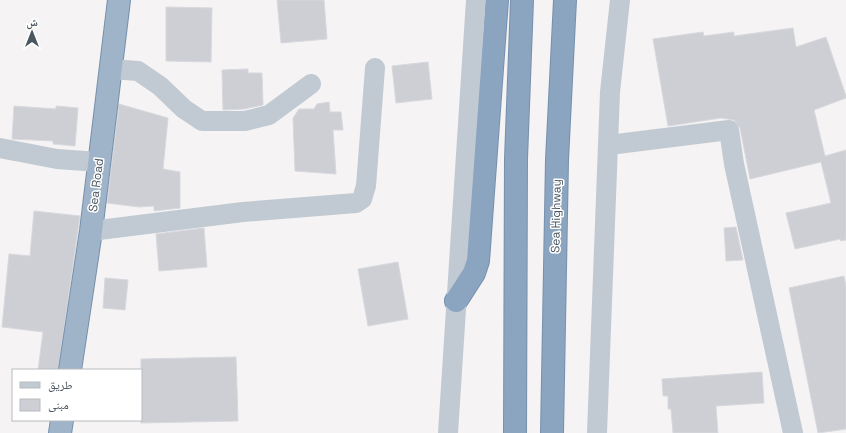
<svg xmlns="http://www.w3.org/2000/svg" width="846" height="433" viewBox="0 0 846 433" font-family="'Space Grotesk','Noto Naskh Arabic',sans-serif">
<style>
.building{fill:#cdcfd5;stroke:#d7d9de}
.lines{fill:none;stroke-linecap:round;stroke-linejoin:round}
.trunk-casing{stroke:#7690ad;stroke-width:24}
.motorway-casing{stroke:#7690ad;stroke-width:24}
.minor{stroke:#c1cad2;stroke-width:20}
.trunk{stroke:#9fb4c9;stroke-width:22}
.motorway{stroke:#8ba5c1;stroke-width:22}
.labels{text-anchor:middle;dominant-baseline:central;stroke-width:3;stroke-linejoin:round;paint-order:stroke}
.street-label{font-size:12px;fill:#4a5661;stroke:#fff}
</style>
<rect width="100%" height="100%" fill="#f5f3f3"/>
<!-- building -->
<path class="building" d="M 277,0 L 324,0 L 327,39 L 281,43 Z
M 166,7 L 212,8 L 211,62 L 166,61 Z
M 793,28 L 796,47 L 826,37 L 846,96 L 846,98 L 814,110 L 825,156 L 846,150 L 846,240 L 841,241 L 840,239 L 795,249 L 786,213 L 831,203 L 821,162 L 750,179 L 740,128 L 734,120 L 721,118 L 668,126 L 653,39 L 703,32 L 704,36 L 734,32 L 734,36 Z
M 428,62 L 432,99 L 396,103 L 392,66 Z
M 248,69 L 248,73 L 262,73 L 263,105 L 244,109 L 223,110 L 222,70 Z
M 329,102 L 330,112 L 341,112 L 343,130 L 333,130 L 336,174 L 295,171 L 293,118 L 299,109 L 314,109 L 317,104 Z
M 119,104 L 168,118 L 163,169 L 180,172 L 180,208 L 154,211 L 154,206 L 139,207 L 107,203 Z
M 14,106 L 56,109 L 56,106 L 78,108 L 75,146 L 53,144 L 53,141 L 12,139 Z
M 34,211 L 80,216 L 58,370 L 38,370 L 43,332 L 2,327 L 9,254 L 30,256 Z
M 736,227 L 743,260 L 726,261 L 724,228 Z
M 204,228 L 207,267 L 159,271 L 156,234 Z
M 398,262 L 408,319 L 368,326 L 358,269 Z
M 844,276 L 846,286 L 846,429 L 818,433 L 789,288 Z
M 105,278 L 128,280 L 125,310 L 103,308 Z
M 236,357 L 238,421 L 141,423 L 141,359 Z
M 762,372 L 764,403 L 716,406 L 718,433 L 673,433 L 671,409 L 668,409 L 668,396 L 663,396 L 662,379 Z"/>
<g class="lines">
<defs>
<path id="trunk" d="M 70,370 L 91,231 L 119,0
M 60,433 L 62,420"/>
<path id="motorway" d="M 456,301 L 474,273 L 478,261 L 497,0
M 515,433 L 516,159 L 522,0
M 552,433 L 557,160 L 565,0"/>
</defs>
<!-- trunk casing -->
<use href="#trunk" class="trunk-casing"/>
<!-- motorway casing -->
<use href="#motorway" class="motorway-casing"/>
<!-- minor -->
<path class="minor" d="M 111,69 L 138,71 L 160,86 L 184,109 L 202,121 L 245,121 L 269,115 L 311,84
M 609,145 L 729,130 L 734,164 L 793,433
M 0,148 L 57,159 L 99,162
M 91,231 L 243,212 L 356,203 L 362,199 L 366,186 L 375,68
M 448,433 L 476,0
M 597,433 L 610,92 L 620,0"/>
<!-- trunk -->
<use href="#trunk" class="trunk"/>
<!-- motorway -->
<use href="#motorway" class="motorway"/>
</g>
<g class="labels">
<!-- street labels -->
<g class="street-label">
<text transform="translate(96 185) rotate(-83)">Sea Road</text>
<text transform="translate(556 216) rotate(-89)">Sea Highway</text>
</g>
</g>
<!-- legend -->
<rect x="12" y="369" width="130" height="52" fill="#ffffff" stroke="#b7bbc0"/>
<rect x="20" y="382" width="20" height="6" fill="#c1cad2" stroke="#b7bbc0"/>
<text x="48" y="389" font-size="12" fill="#4a5661">طريق</text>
<rect x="20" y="399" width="20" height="12" fill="#cdcfd5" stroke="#b7bbc0"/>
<text x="48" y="409" font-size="12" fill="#4a5661">مبنى</text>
<!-- north arrow -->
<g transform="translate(32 32)" stroke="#ffffff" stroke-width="3" paint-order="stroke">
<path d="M0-3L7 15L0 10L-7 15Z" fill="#4a5661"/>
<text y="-6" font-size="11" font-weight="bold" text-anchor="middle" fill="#4a5661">ش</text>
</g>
</svg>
